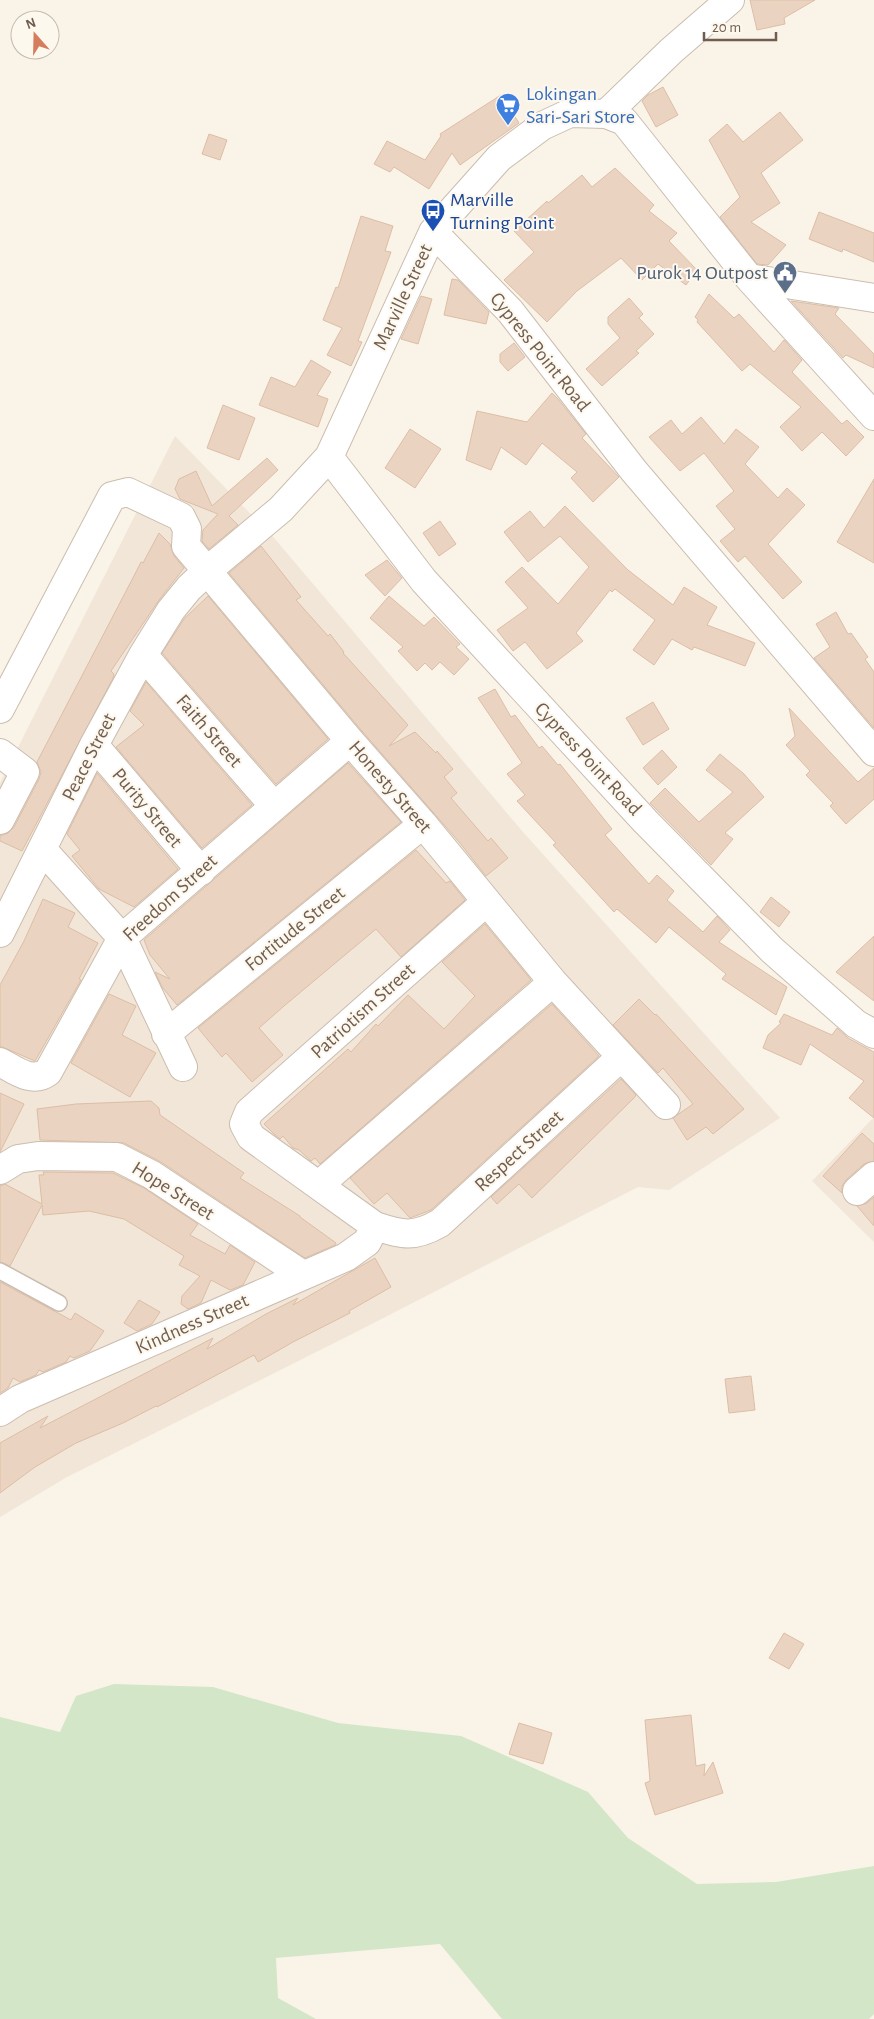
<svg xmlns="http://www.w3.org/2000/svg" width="874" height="2019" viewBox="0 0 874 2019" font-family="'Alegreya Sans',sans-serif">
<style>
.residential{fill:#f1e6d7}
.green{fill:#d3e6c8}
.building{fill:#ead4c1;stroke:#ddbda5}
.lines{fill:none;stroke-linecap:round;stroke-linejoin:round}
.lane-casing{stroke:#cbbdaf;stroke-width:18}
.street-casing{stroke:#cbbdaf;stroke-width:30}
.lane{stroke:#fff;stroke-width:15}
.street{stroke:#fff;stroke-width:28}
.labels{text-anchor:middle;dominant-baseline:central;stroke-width:4;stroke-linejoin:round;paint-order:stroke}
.shop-label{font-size:20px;fill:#366cbe;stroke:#fdf8ee;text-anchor:start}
.transit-label{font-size:20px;fill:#164399;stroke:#fdf8ee;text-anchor:start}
.service-label{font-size:20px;fill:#4e5e75;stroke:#fdf8ee;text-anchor:end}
.street-label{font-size:20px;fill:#715d4f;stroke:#fdf8ee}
</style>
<rect width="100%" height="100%" fill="#faf4e8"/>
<!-- residential -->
<path class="residential" d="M 175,436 L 275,539 L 523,832 L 780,1118 L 669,1190 L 638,1187 L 360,1330 L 67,1477 L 0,1517 L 0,783 Z
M 874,1117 L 874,1242 L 812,1181 Z"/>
<!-- green -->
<path class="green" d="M 114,1684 L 213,1687 L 338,1723 L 461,1736 L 588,1792 L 628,1838 L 697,1884 L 776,1882 L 874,1866 L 874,2014 L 869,2019 L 502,2019 L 440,1944 L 276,1958 L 278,1998 L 316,2019 L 0,2019 L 0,1717 L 60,1732 L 76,1696 Z"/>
<!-- building -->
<path class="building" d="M 750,0 L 815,0 L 784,18 L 785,24 L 757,30 Z
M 663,87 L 678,115 L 656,127 L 642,101 L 648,95 Z
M 501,95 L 519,123 L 460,165 L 452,153 L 429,189 L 394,167 L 390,172 L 374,164 L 387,141 L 425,160 L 441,136 L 440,134 Z
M 780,112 L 803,140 L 761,173 L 780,203 L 751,222 L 786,245 L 768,265 L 757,264 L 720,217 L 740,197 L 709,140 L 727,124 L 743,142 Z
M 209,134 L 227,140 L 220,160 L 202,154 Z
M 615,168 L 654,205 L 649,211 L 677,233 L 669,241 L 697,270 L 686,285 L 658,264 L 642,280 L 621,258 L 577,291 L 547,322 L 504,280 L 534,252 L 514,231 L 547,201 L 548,203 L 552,200 L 582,175 L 592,187 Z
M 819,212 L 874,233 L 874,262 L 843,249 L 842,252 L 809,239 Z
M 361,216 L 393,226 L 385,251 L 391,252 L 358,341 L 362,342 L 351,366 L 327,355 L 342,328 L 323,320 L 336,287 L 338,288 Z
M 452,279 L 458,280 L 489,312 L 486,324 L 444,315 Z
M 709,294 L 734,318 L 739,314 L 774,352 L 784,340 L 802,360 L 792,372 L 842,424 L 847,420 L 864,437 L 846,456 L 822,432 L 802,451 L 780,427 L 801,407 L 750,364 L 742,371 L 697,322 L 698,320 L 695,317 Z
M 421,296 L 432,299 L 418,344 L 401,339 Z
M 629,298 L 643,314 L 639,318 L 654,334 L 636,351 L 639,353 L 602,386 L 586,369 L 620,338 L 608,324 L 608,317 Z
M 791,301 L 839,308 L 835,314 L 874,354 L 874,368 L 846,355 L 843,358 Z
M 514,343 L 525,357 L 508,371 L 500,362 L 500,354 Z
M 311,360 L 331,372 L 317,395 L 328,399 L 318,427 L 259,405 L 271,377 L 295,387 Z
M 552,393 L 558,399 L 586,434 L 582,438 L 619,477 L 593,502 L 571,478 L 577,472 L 542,443 L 526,465 L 501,447 L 491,470 L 466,460 L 477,411 L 527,422 Z
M 223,405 L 255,418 L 239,460 L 207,448 Z
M 701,417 L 724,444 L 736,429 L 759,447 L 745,464 L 778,498 L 787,488 L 805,505 L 768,544 L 802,582 L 783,599 L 745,556 L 738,562 L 720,541 L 735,529 L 716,506 L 734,491 L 704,453 L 680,471 L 649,437 L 671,420 L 682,434 Z
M 410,429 L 441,449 L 415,488 L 385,468 Z
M 267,458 L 278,470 L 229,516 L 238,525 L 209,549 L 202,541 L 203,530 L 218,514 L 180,499 L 175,489 L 179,479 L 196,471 L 212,506 Z
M 874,479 L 874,563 L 837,542 Z
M 565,506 L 628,570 L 673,605 L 684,587 L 717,607 L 707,625 L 755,643 L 745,666 L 694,647 L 692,650 L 672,639 L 654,665 L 633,650 L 655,620 L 615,589 L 612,592 L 610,590 L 576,633 L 583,641 L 547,669 L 525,642 L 513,651 L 497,630 L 528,608 L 505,582 L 522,567 L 558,604 L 589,567 L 560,536 L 528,562 L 504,532 L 530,511 L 544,528 Z
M 440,521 L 456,544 L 439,556 L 423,533 Z
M 159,533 L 170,544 L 174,556 L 184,568 L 159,600 L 111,671 L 114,674 L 113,678 L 22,851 L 0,841 L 0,836 L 8,833 L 14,827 L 39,779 L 41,772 L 37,762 L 136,572 L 141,562 L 143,563 Z
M 261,546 L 301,597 L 296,600 L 328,636 L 330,634 L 344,652 L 343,653 L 408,725 L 389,746 L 415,732 L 436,753 L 437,751 L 453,769 L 444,777 L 457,793 L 451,798 L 488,841 L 491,838 L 508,858 L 486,876 L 460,843 L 362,731 L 229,573 Z
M 387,560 L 402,578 L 385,596 L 365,575 Z
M 208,596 L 328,739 L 276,784 L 162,653 L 184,619 Z
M 389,596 L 424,626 L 434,617 L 460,644 L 456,647 L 469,659 L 454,675 L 440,662 L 432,670 L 425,663 L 417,671 L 398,651 L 403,647 L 370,618 Z
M 836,612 L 848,634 L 851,633 L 868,657 L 865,659 L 874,672 L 874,728 L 814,658 L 830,647 L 816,624 Z
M 146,682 L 252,805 L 202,848 L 116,747 L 144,725 L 130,711 Z
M 495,689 L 511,717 L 515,715 L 539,748 L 542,746 L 558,765 L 560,764 L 612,829 L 605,835 L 649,884 L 657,875 L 674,891 L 667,900 L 703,932 L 717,916 L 730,930 L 719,942 L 787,987 L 776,1015 L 722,979 L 726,974 L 669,927 L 656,943 L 617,909 L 614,912 L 553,845 L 556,843 L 517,801 L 525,795 L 507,774 L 522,763 L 478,698 Z
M 653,702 L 669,729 L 643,745 L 626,718 Z
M 789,708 L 858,782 L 874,768 L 874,799 L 846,824 L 830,806 L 833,803 L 806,775 L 810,771 L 786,745 L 795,736 Z
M 662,750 L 677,767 L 658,785 L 643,768 Z
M 720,754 L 744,774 L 764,797 L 725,833 L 733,839 L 711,865 L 650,803 L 665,788 L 699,822 L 733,792 L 706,770 Z
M 348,763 L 401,822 L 177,1005 L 162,987 L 155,972 L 170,979 L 150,955 L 144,940 Z
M 97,773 L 178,869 L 134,907 L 99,889 L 72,856 L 80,850 L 67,834 Z
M 416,850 L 446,883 L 450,881 L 465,900 L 401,957 L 376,929 L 284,1006 L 259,1028 L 283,1055 L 252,1082 L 226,1053 L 222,1057 L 198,1028 Z
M 771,897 L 790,912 L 779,927 L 760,912 Z
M 43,899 L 75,913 L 68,927 L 98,943 L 79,979 L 81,980 L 35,1061 L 0,1046 L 0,985 L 24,941 Z
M 485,924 L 531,980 L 320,1164 L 315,1158 L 311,1161 L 299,1150 L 293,1148 L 283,1136 L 280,1139 L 273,1133 L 264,1124 L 348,1049 L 351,1052 L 376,1024 L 378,1026 L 408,995 L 444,1029 L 475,996 L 442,962 Z
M 874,936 L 874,1001 L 836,972 Z
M 109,994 L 136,1006 L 122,1035 L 156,1053 L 130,1097 L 71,1063 Z
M 639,999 L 655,1015 L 656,1014 L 744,1109 L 713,1134 L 706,1127 L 687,1140 L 673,1118 L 693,1104 L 663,1068 L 658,1073 L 613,1025 Z
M 552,1004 L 599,1056 L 431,1210 L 410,1218 L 387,1193 L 374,1204 L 350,1178 Z
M 784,1014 L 832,1035 L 837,1028 L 848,1038 L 874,1052 L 874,1118 L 849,1098 L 864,1081 L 810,1044 L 801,1065 L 763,1048 L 768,1035 L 781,1023 L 779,1022 Z
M 621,1079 L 636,1095 L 634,1098 L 532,1198 L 519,1184 L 497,1204 L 491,1197 Z
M 0,1093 L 24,1104 L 0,1152 Z
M 151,1101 L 159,1108 L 160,1115 L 244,1173 L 240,1178 L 300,1216 L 300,1217 L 336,1243 L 335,1245 L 305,1258 L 161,1162 L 124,1143 L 40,1140 L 37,1109 L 76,1104 Z
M 862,1133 L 874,1144 L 874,1161 L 864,1164 L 847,1179 L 842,1186 L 842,1193 L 823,1176 Z
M 43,1172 L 113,1173 L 144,1188 L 198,1224 L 190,1235 L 225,1254 L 230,1245 L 255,1262 L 243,1285 L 230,1290 L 211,1280 L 201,1303 L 188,1309 L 181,1304 L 182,1296 L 200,1276 L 179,1265 L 184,1256 L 124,1219 L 89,1211 L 43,1215 L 42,1205 L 10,1266 L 0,1262 L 0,1186 L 5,1184 L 42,1204 L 39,1175 L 44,1175 Z
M 874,1197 L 874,1226 L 857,1206 L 867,1203 Z
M 375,1258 L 391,1287 L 349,1311 L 350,1313 L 293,1342 L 258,1362 L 254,1355 L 157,1407 L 156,1406 L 123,1423 L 76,1443 L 35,1467 L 0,1493 L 0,1443 L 48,1416 L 40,1428 L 213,1338 L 207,1349 L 266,1314 L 298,1298 L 293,1305 Z
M 0,1282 L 71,1320 L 75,1313 L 104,1331 L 90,1351 L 74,1358 L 70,1356 L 66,1362 L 43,1372 L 39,1370 L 36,1375 L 20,1382 L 13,1378 L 8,1388 L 0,1393 Z
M 139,1300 L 160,1312 L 152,1324 L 137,1331 L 124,1323 Z
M 751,1376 L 755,1410 L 729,1413 L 725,1379 Z
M 784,1633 L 804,1644 L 789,1669 L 769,1658 Z
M 691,1715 L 696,1766 L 705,1764 L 704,1776 L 713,1762 L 723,1793 L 655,1815 L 645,1783 L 650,1781 L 645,1720 Z
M 519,1723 L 552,1733 L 543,1764 L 509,1754 Z"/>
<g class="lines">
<defs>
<path id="lane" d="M 0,1271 L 59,1303"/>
<path id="street" d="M 606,114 L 671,51 L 730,0
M 433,232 L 510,311 L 634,471 L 874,752
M 749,278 L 874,416
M 329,457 L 424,581 L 645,821 L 772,950 L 856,1024 L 874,1034
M 143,655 L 274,806
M 0,709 L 112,496 L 128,492 L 181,517 L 187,529 L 186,546 L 350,741 L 423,824 L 553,982 L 666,1105
M 94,745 L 201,871
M 0,753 L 25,772 L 0,820
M 42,849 L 122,938 L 183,1067
M 486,902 L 249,1112 L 244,1124 L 251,1137 L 375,1226 C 402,1235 414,1238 440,1223 L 621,1057
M 0,933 L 94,745 L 143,655 L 171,610 L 189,588 L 207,571 L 281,509 L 329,457 L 433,232 L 499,158 L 542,126 L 570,113 L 606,114 L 624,121 L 749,278 L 874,298
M 166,1034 L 423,824
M 0,1062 C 15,1070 32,1084 48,1072 L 122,938 L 350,741
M 0,1170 L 18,1159 L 38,1156 L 117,1157 L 152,1175 L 303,1275
M 319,1185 L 553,982
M 857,1191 L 874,1176
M 0,1412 L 20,1399 L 346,1257 L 367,1242 L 375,1226"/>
</defs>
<!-- lane casing -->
<use href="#lane" class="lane-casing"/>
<!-- street casing -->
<use href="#street" class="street-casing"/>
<!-- lane -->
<use href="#lane" class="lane"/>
<!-- street -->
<use href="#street" class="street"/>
</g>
<!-- icons -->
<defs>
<symbol id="supermarket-pin" viewBox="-11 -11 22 30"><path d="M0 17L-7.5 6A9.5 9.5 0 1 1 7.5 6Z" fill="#3f7fe0" stroke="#fdf8ee"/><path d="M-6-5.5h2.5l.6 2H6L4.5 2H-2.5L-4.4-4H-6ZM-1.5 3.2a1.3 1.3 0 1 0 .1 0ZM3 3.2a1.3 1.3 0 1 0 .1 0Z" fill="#fff"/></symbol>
<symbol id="bus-pin" viewBox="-11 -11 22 30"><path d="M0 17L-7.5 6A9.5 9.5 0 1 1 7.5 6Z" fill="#1a4fb4" stroke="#fdf8ee"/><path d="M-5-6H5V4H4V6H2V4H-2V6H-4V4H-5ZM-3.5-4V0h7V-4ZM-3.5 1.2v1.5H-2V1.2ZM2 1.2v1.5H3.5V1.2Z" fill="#fff"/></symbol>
<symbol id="civic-pin" viewBox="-11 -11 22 30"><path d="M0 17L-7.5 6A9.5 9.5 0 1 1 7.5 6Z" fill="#5c6f8a" stroke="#fdf8ee"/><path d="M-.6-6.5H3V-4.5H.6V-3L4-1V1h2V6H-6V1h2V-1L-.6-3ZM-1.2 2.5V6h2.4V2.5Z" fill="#fff"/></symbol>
</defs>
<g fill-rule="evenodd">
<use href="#supermarket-pin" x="494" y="91" width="28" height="38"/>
<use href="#bus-pin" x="419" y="197" width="28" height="38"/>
<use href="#civic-pin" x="771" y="259" width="28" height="38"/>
</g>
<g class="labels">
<!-- shop labels -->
<g class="shop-label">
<text x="526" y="94">Lokingan<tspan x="526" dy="23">Sari-Sari Store</tspan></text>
</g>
<!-- transit labels -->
<g class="transit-label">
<text x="450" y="200">Marville<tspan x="450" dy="23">Turning Point</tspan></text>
</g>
<!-- service labels -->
<g class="service-label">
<text x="768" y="273">Purok 14 Outpost</text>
</g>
<!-- street labels -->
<g class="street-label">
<text transform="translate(403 297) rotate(-65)">Marville Street</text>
<text transform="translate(540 352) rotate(51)">Cypress Point Road</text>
<text transform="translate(209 731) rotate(49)">Faith Street</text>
<text transform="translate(89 757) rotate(-63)">Peace Street</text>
<text transform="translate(588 759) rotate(47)">Cypress Point Road</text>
<text transform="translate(390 787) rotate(49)">Honesty Street</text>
<text transform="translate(147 808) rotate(50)">Purity Street</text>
<text transform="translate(170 898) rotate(-42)">Freedom Street</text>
<text transform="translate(295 929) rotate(-39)">Fortitude Street</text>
<text transform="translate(363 1011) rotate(-42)">Patriotism Street</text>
<text transform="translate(519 1151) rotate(-42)">Respect Street</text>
<text transform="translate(173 1191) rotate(32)">Hope Street</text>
<text transform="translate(192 1324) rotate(-24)">Kindness Street</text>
</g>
</g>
<!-- north arrow -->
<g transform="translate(35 35) rotate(340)"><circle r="24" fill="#fdf8ee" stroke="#c5baae"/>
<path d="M0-4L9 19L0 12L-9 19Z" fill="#d57d5c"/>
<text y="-8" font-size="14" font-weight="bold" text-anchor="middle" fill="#715d4f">N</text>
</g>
<!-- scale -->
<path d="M704 32v8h72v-8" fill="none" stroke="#715d4f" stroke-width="2.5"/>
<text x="712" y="32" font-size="15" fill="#715d4f" stroke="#fdf8ee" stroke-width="4" paint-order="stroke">20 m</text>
</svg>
